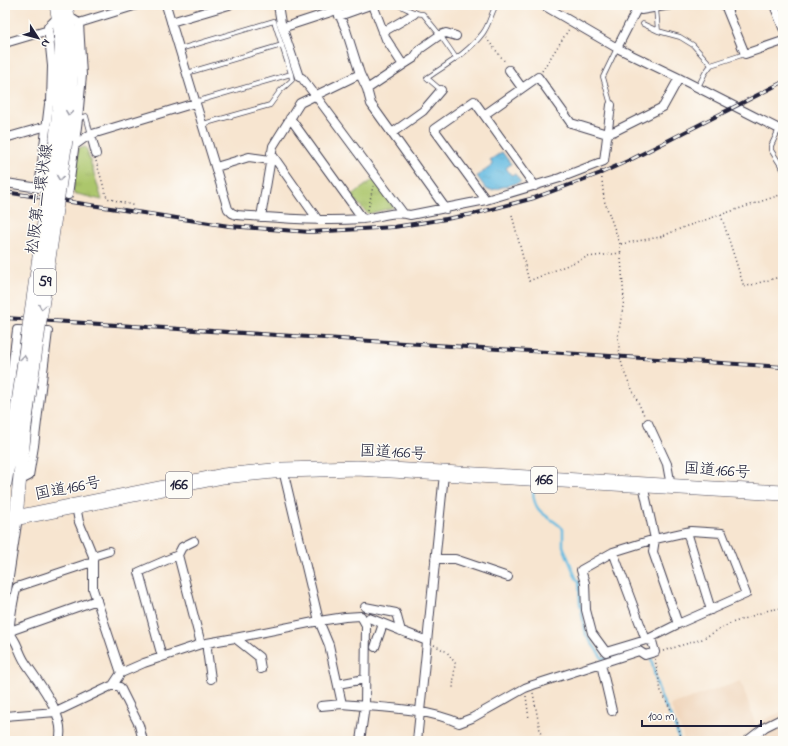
<svg xmlns="http://www.w3.org/2000/svg" width="788" height="746" viewBox="0 0 788 746" font-family="'Indie Flower','Klee One',sans-serif">
<style>
.built{fill:#f0d6bc}
.park{fill:url(#park-tufts);stroke:#677454}
.water{fill:url(#water-ripples);stroke:#446e8e}
.lines{fill:none;stroke-linecap:round;stroke-linejoin:round}
.stream{stroke:#65bbe1;stroke-width:2.5}
.lane-casing{stroke:#423f51;stroke-width:5.5}
.street-casing{stroke:#423f51;stroke-width:10}
.secondary-casing{stroke:#423f51;stroke-width:14}
.primary-casing{stroke:#423f51;stroke-width:14}
.highway-casing{stroke:#423f51;stroke-width:16}
.path{stroke:#423f51;stroke-width:1.5;stroke-dasharray:1 3;stroke-linecap:butt}
.lane{stroke:#fff;stroke-width:4}
.street{stroke:#fff;stroke-width:8}
.secondary{stroke:#fff;stroke-width:12}
.primary{stroke:#fff;stroke-width:13}
.highway{stroke:#fff;stroke-width:15}
.rail-casing{stroke:#22223b;stroke-width:4}
.rail{stroke:#fdfcf7;stroke-width:2.5;stroke-dasharray:8;stroke-linecap:butt}
.primary-bridge-casing{stroke:#423f51;stroke-width:14;stroke-linecap:butt}
.primary-bridge{stroke:#fff;stroke-width:13}
.oneway{stroke:#9c9ca7}
.labels{text-anchor:middle;dominant-baseline:central;stroke-width:3;stroke-linejoin:round;paint-order:stroke}
.shield{fill:#fdfcf7;stroke:#646373;stroke-width:1}
.shield-label{font-size:15px;font-weight:bold;fill:#22223b}
.street-label{font-size:16px;fill:#22223b;stroke:#fdfcf7}
</style>
<defs>
<pattern id="park-tufts" width="24" height="20" patternUnits="userSpaceOnUse"><rect width="24" height="20" fill="#acc66c"/><path d="M3 7l-1-3M5 7V3M7 7l1-3M15 17l-1-3M17 17v-4M19 17l1-3" fill="none" stroke="#94aa5e"/></pattern>
<pattern id="water-ripples" width="26" height="14" patternUnits="userSpaceOnUse"><rect width="26" height="14" fill="#65bbe1"/><path d="M2 4q2-2 4 0t4 0M15 11q2-2 4 0t4 0" fill="none" stroke="#57a0c2"/></pattern>
</defs>
<rect width="100%" height="100%" fill="#fdfcf7"/>
<filter id="ink" filterUnits="userSpaceOnUse"><feTurbulence type="fractalNoise" baseFrequency=".025" numOctaves="2"/><feDisplacementMap in="SourceGraphic" scale="8" xChannelSelector="R" yChannelSelector="G"/><feConvolveMatrix kernelMatrix="1 2 1 2 8 2 1 2 1" color-interpolation-filters="sRGB"/></filter>
<filter id="wash" filterUnits="userSpaceOnUse"><feTurbulence type="fractalNoise" baseFrequency=".012" numOctaves="4" result="noise"/><feDisplacementMap in="SourceGraphic" scale="16" xChannelSelector="R" yChannelSelector="G"/><feGaussianBlur stdDeviation="0.9" result="paint"/><feColorMatrix in="noise" values="0 0 0 0 0 0 0 0 0 0 0 0 0 0 0 0 0 1.4 0 .05"/><feComposite in="paint" operator="in"/></filter>
<g filter="url(#wash)">
<rect width="100%" height="100%" fill="#f7e5d0"/>
<!-- built -->
<path class="built" d="M 741,681 L 756,726 L 768,718 L 783,711 L 783,741 L 684,741 L 682,732 L 670,705 Z"/>
<!-- park -->
<path class="park" d="M 86,147 L 102,200 L 73,193 L 78,148 Z
M 374,179 L 395,207 L 368,214 L 351,196 Z"/>
<!-- water -->
<path class="water" d="M 502,152 L 511,164 L 506,168 L 511,175 L 515,174 L 521,182 L 492,190 L 486,189 L 477,176 L 493,165 L 490,160 Z"/>
<g class="lines">
<!-- stream -->
<path class="stream" d="M 533,491 C 534,516 549,514 563,529 L 563,546 L 576,578 L 579,582 L 580,603 L 586,635 L 603,659 L 606,658
M 651,658 C 654,670 656,683 660,695 C 667,712 676,721 679,741"/>
</g>
</g>
<g filter="url(#ink)">
<g class="lines">
<defs>
<path id="lane" d="M 398,5 C 407,8 413,14 423,14 L 440,35 L 456,58
M 656,8 L 658,31 L 680,37 L 693,45 L 711,65 L 745,54
M 643,24 L 658,31
M 180,49 L 274,21 L 291,74 L 292,80 L 280,91 L 270,105 L 203,124
M 187,73 L 282,45
M 698,87 L 705,73 L 711,65
M 441,90 L 427,78 C 446,65 469,52 483,33 C 489,25 491,14 496,5
M 195,102 L 291,74
M 611,105 L 603,77 L 617,48
M 78,119 L 86,116 L 91,135
M 779,129 L 771,146 L 771,150 L 783,169"/>
<path id="street" d="M 166,5 L 228,209 L 232,213 L 237,215 C 278,218 320,222 362,219 C 378,218 395,210 410,215 L 486,200 L 560,178 L 604,161 L 611,105
M 278,5 L 281,23 L 299,77 L 302,78 L 316,96 L 403,213
M 335,5 L 346,30 L 360,74 L 367,89 L 371,104 L 446,209
M 543,5 L 617,48 L 679,78 L 783,131
M 725,5 L 745,54 L 783,41
M 774,5 L 783,28
M 637,8 L 641,10 L 671,5
M 68,16 L 79,23 L 82,75 L 78,119 L 68,195
M 339,16 L 370,5
M 171,22 L 229,5
M 79,23 L 137,5
M 283,27 L 288,26 L 337,10
M 383,32 L 414,14
M 5,43 L 49,30
M 617,48 L 639,5
M 403,65 L 414,58 L 420,49 L 440,35 L 446,33 L 456,36
M 509,70 L 522,88
M 367,89 L 403,65 L 386,39 L 373,5
M 484,115 L 538,77 L 571,123 L 607,134 L 615,131 L 663,107 L 679,78
M 290,118 L 363,219
M 392,133 L 423,111 L 441,90
M 91,135 L 96,154
M 5,138 L 47,126
M 75,145 L 89,135 L 195,103
M 271,153 L 318,220
M 216,167 L 249,157 L 270,160
M 6,183 L 39,188 L 49,104 L 51,102 L 52,66 L 48,27 L 58,17
M 486,200 L 434,129 L 474,101 L 535,186
M 261,217 L 273,146 L 300,103 L 360,74
M 648,423 L 667,464 L 671,486
M 5,424 L 17,330 L 48,331 L 34,446 L 29,476 L 19,481
M 283,470 L 319,621 L 329,645 L 342,704 C 380,708 423,707 459,723 L 472,718 L 525,688 L 533,685 L 639,651 L 645,655 L 655,652 L 652,641 L 646,640 L 613,552
M 643,485 L 655,539 L 653,552 L 678,624
M 76,506 L 79,522 L 93,556 L 93,589 L 121,673
M 691,531 L 722,533 L 746,594 L 678,624 L 646,640 L 606,652 L 592,633 L 586,610 L 585,583 L 581,570 L 613,552 L 655,539 Z
M 687,532 L 711,610
M 178,555 L 201,644
M 93,556 L 109,551
M 435,559 L 455,559 L 508,577
M 365,607 L 396,613 L 401,631
M 369,618 L 427,641
M 10,631 L 97,600
M 235,638 L 259,657 L 261,669
M 208,643 L 207,650 L 211,679
M 375,647 L 383,624
M 162,657 L 139,572 L 178,555 L 182,547 L 194,541
M 601,664 L 612,711
M 338,684 L 365,679
M 113,685 L 120,687 L 139,725 L 143,741
M 321,706 L 342,704
M 5,716 L 56,712 L 113,685 L 121,673 L 144,663 L 201,644 L 235,638 L 319,621 L 345,617 L 361,616 L 366,625 L 365,706 L 360,741
M 59,741 C 67,716 38,682 25,662 C 21,656 19,649 16,643 C 14,639 11,635 10,632 C 9,624 14,595 17,587 L 86,564 L 93,563
M 417,741 L 444,474
M 747,741 L 765,727 L 783,718"/>
<path id="secondary" d="M 5,590 L 16,517"/>
<path id="primary" d="M 56,5 C 66,51 60,94 56,139
M 66,140 C 72,94 75,50 66,5
M 5,483 L 15,424
M 16,517 L 25,425"/>
<path id="highway" d="M 5,520 L 223,476 L 283,470 L 357,468 L 783,493"/>
</defs>
<!-- lane casing -->
<use href="#lane" class="lane-casing"/>
<!-- street casing -->
<use href="#street" class="street-casing"/>
<!-- secondary casing -->
<use href="#secondary" class="secondary-casing"/>
<!-- primary casing -->
<use href="#primary" class="primary-casing"/>
<!-- highway casing -->
<use href="#highway" class="highway-casing"/>
<!-- path -->
<path class="path" d="M 486,38 L 506,63
M 542,71 L 569,29
M 96,161 L 107,198 L 135,206
M 601,170 L 604,200 L 620,244 L 624,300 L 618,337 L 620,357 L 624,372 L 644,415
M 368,210 L 373,186
M 512,215 L 529,281 L 587,257 L 621,253
M 721,215 L 744,287 L 783,276
M 621,244 L 660,237 L 687,226 L 783,194
M 434,645 L 447,652 L 455,663 L 453,688
M 663,651 L 702,639 L 729,624 L 769,610 L 783,608
M 655,659 L 661,691 L 677,721 L 682,741
M 533,693 L 542,741
M 526,696 L 529,719"/>
<!-- lane -->
<use href="#lane" class="lane"/>
<!-- street -->
<use href="#street" class="street"/>
<!-- secondary -->
<use href="#secondary" class="secondary"/>
<!-- primary -->
<use href="#primary" class="primary"/>
<!-- highway -->
<use href="#highway" class="highway"/>
<defs>
<path id="rail" d="M 5,192 L 229,226 L 310,232 L 394,227 L 446,219 L 473,214 L 534,198 L 601,173 L 632,159 L 783,82
M 5,318 L 783,367"/>
</defs>
<!-- rail casing -->
<use href="#rail" class="rail-casing"/>
<!-- rail -->
<use href="#rail" class="rail"/>
<defs>
<path id="primary-bridge" d="M 15,424 L 56,139
M 25,425 L 66,140"/>
</defs>
<!-- primary-bridge casing -->
<use href="#primary-bridge" class="primary-bridge-casing"/>
<!-- primary-bridge -->
<use href="#primary-bridge" class="primary-bridge"/>
</g>
<!-- one-way arrows -->
<defs><path id="oneway-chevron" d="M-2-3.5L2.5 0L-2 3.5" fill="none" stroke-width="1.6" stroke-linecap="round" stroke-linejoin="round"/></defs>
<g class="oneway">
<use href="#oneway-chevron" transform="translate(69 113) rotate(97)"/>
<use href="#oneway-chevron" transform="translate(60 178) rotate(98)"/>
<use href="#oneway-chevron" transform="translate(42 307) rotate(98)"/>
<use href="#oneway-chevron" transform="translate(24 358) rotate(-82)"/>
</g>
</g>
<g class="labels">
<!-- shield labels -->
<g class="shield">
<rect x="34" y="269" width="22" height="26" rx="3"/>
<rect x="531" y="467" width="26" height="26" rx="3"/>
<rect x="166" y="472" width="26" height="26" rx="3"/>
</g>
<g class="shield-label">
<text x="45" y="282">59</text>
<text x="544" y="480">166</text>
<text x="179" y="485">166</text>
</g>
<!-- street labels -->
<g class="street-label">
<text transform="translate(40 199) rotate(-82)">松阪第二環状線</text>
<text transform="translate(393 453) rotate(3)">国道166号</text>
<text transform="translate(717 471) rotate(4)">国道166号</text>
<text transform="translate(68 489) rotate(-11)">国道166号</text>
</g>
</g>
<!-- margin -->
<rect width="788" height="746" fill="none" stroke="#fdfcf7" stroke-width="20"/>
<!-- north arrow -->
<g transform="translate(38 38) rotate(126)" stroke="#fdfcf7" stroke-width="3" paint-order="stroke">
<path d="M0-3L7 15L0 10L-7 15Z" fill="#22223b"/>
<text y="-6" font-size="11" font-weight="bold" text-anchor="middle" fill="#22223b">N</text>
</g>
<!-- scale -->
<path d="M642 720v6h119v-6" fill="none" stroke="#22223b" stroke-width="2"/>
<text x="648" y="720" font-size="12" fill="#22223b" stroke="#fdfcf7" stroke-width="3" paint-order="stroke">100 m</text>
</svg>
